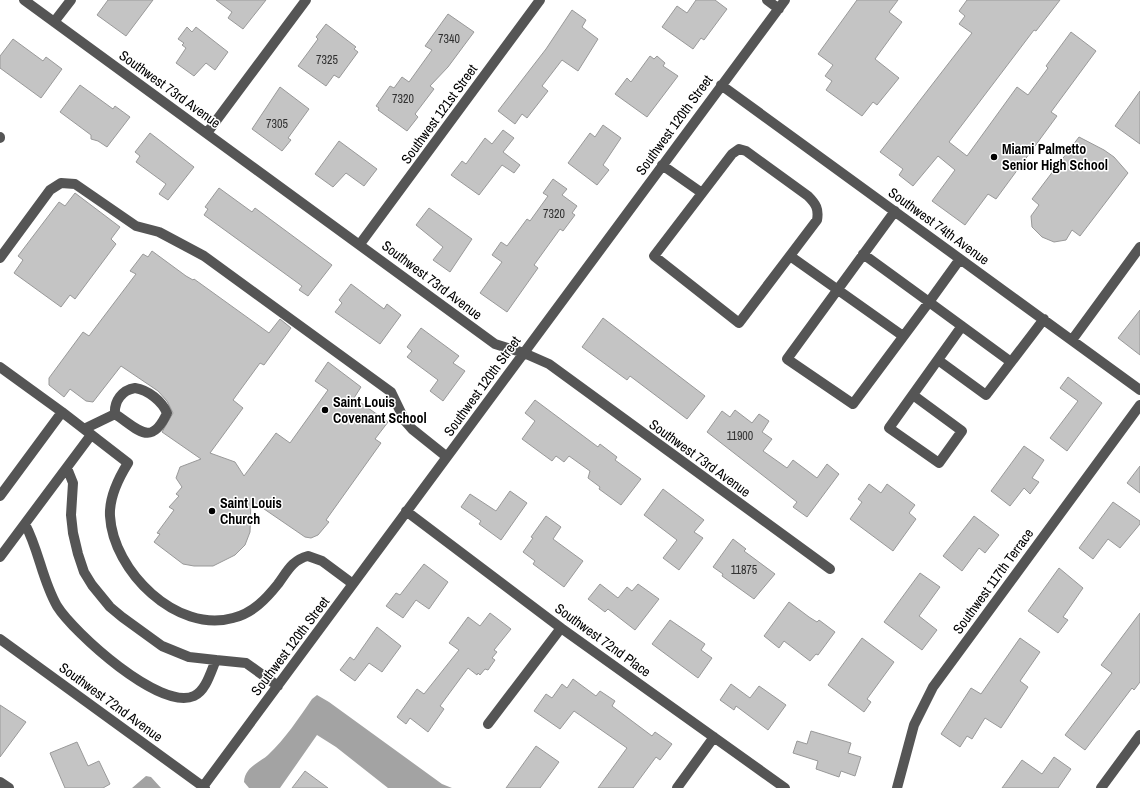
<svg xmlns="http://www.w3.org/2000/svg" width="1140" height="788" viewBox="0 0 1140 788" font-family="'Archivo Narrow',sans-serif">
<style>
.water{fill:#a3a3a3}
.building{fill:#c4c4c4;stroke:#999}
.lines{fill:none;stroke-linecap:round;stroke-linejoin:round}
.minor{stroke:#555;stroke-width:10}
.poi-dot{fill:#000;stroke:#fff;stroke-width:1.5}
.labels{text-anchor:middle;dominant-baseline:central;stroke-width:3;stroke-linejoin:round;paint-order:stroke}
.number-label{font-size:12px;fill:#313131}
.street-label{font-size:14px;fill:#000;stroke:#fff}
.poi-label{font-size:14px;font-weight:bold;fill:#000;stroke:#fff;text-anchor:start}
</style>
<rect width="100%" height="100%" fill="#fff"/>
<!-- water -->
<path class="water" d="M 317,695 L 329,702 L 442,784 L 452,788 L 388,788 L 336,747 L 317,735 L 280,788 L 249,788 L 244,782 C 245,767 259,763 268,755 C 285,739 299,718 312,699 Z
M 146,776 L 151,777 L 161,788 L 132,788 Z"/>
<!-- building -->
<path class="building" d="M 108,0 L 153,0 L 126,36 L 97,15 Z
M 216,0 L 266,0 L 243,29 L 228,18 L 232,12 Z
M 696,0 L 715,0 L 727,9 L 704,40 L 701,38 L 693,49 L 662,27 L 677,6 L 687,13 Z
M 857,0 L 898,0 L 889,12 L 902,22 L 875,59 L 899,78 L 877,105 L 873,102 L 862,116 L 826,90 L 832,81 L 825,76 L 833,65 L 818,54 Z
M 967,0 L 1060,0 L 1036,31 L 1034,30 L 949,142 L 967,156 L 1017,87 L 1028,95 L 1048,68 L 1046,66 L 1071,32 L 1096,51 L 1051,112 L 1057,116 L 996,199 L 988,194 L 965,225 L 932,201 L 955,170 L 938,156 L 913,186 L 899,175 L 903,169 L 880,152 L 972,33 L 959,24 L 965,16 L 959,11 Z
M 572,10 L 586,20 L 582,27 L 598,39 L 578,71 L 562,60 L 542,86 L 548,91 L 527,118 L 522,114 L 515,124 L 498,111 L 546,49 Z
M 448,14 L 474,32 L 448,67 L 430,86 L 434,89 L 415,114 L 418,117 L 407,131 L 378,110 L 379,108 L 376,106 L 390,86 L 394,88 L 402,77 L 409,82 L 432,50 L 425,46 Z
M 326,24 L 356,47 L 354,49 L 358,52 L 339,78 L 334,75 L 326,86 L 298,66 L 318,39 L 316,37 Z
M 187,27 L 192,32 L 196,27 L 228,52 L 215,70 L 206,63 L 194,76 L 176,63 L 186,48 L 182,45 L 184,43 L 178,39 Z
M 13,39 L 43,61 L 46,57 L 62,69 L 41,98 L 0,68 L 0,56 Z
M 650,56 L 654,59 L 657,56 L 665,63 L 663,66 L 678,76 L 647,117 L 615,94 L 627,78 L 631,82 Z
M 80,85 L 113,109 L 115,106 L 130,117 L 107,147 L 98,141 L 91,139 L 91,135 L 60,112 Z
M 280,87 L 309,109 L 288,138 L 291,140 L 282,151 L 252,129 Z
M 1140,91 L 1140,144 L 1115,126 Z
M 603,125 L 621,138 L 603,165 L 609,170 L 597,185 L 568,163 L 590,133 L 595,137 Z
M 503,130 L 514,138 L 503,152 L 520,165 L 514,173 L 502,165 L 479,195 L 451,175 L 462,161 L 466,164 L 485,138 L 492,144 Z
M 150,133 L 194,167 L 168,200 L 159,194 L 166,184 L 136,162 L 140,156 L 135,152 Z
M 1079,137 L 1104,150 L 1114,157 L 1128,173 L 1080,236 L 1072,230 L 1066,240 L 1054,242 L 1042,237 L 1032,227 L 1031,216 L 1039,205 L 1032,199 Z
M 339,141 L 377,169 L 364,186 L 346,173 L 333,187 L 315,174 Z
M 553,179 L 567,189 L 562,195 L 577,206 L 572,213 L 575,215 L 563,231 L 560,229 L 534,265 L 538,268 L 507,312 L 480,293 L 502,262 L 492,255 L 501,242 L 507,246 L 527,219 L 530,221 L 548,196 L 543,193 Z
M 219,188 L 252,212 L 255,208 L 332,265 L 308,296 L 299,290 L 302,286 L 204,215 L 208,209 L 205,207 Z
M 75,193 L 120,227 L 111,239 L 116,244 L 75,299 L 70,295 L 61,307 L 14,273 L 23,260 L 18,256 L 59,202 L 65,206 Z
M 429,208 L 472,239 L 450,272 L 433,260 L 443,247 L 416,225 Z
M 152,251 L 186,276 L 193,280 L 194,279 L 269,333 L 280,319 L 291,328 L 264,365 L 260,363 L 233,400 L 243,408 L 210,453 L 235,462 L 244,476 L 276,433 L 290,443 L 328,390 L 315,381 L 328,362 L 361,387 L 354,398 L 388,422 L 375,439 L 381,443 L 326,520 L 329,522 L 318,535 L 311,538 L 305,537 L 251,500 L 250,532 L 245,545 L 235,555 L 213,566 L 194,566 L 183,564 L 154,542 L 160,534 L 157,533 L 174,510 L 169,507 L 179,496 L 176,494 L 182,487 L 176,478 L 180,467 L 201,459 L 162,432 L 173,413 L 167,401 L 158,391 L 121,366 L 93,402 L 86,401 L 70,389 L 64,397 L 49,385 L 49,378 L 83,332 L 89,336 L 136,274 L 130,271 L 143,254 L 148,257 Z
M 351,284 L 384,309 L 387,304 L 401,315 L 380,344 L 335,312 L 342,303 L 339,300 Z
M 1140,310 L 1140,355 L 1118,338 Z
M 603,318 L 705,396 L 687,419 L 630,376 L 627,380 L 582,347 Z
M 421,328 L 459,356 L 453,363 L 465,371 L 443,401 L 430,391 L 438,380 L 407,357 L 412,351 L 407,347 Z
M 1068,377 L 1102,403 L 1067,451 L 1050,438 L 1078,401 L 1060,388 Z
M 535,400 L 598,447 L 600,444 L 617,457 L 615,460 L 641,479 L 621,505 L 599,489 L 600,487 L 588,478 L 590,471 L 569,456 L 564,462 L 556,456 L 552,461 L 522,439 L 535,421 L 525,413 Z
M 735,410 L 752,423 L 759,414 L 769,421 L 762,432 L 772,439 L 763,451 L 787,468 L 793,460 L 817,478 L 827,464 L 839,474 L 807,517 L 793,507 L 797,502 L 707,432 L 722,411 L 730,417 Z
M 1024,446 L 1044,460 L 1032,478 L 1039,482 L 1030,494 L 1024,488 L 1010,506 L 991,491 Z
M 1140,466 L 1140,493 L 1127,483 Z
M 869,484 L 881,493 L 887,484 L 915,505 L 909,513 L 916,519 L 893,551 L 850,519 L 862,502 L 858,499 Z
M 663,489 L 704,520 L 694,532 L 703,538 L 679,570 L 663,558 L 677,540 L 644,515 Z
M 510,491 L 527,503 L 501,540 L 479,524 L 481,521 L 461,507 L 470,494 L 496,511 Z
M 1113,502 L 1140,521 L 1140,524 L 1120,548 L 1108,539 L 1093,559 L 1079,548 Z
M 546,516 L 561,527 L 553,539 L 583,561 L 564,587 L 533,564 L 535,561 L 523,552 L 533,538 L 531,537 Z
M 974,516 L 999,535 L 985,553 L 979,548 L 962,571 L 943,556 Z
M 733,539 L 746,549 L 744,551 L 775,574 L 754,599 L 722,576 L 723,574 L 713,567 Z
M 424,564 L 448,582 L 429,609 L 416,600 L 403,618 L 386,606 L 396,593 L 400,595 Z
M 1059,568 L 1083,588 L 1063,617 L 1068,620 L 1058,633 L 1028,611 Z
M 920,573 L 940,587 L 919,616 L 937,630 L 922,650 L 884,622 Z
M 600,584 L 618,598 L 627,587 L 632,591 L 638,584 L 659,599 L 635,630 L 608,609 L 605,612 L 588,599 Z
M 789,602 L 809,617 L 817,622 L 819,620 L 835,632 L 818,655 L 816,654 L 810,661 L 784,641 L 779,648 L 764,636 Z
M 490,613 L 511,629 L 494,650 L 497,652 L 492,658 L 495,660 L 488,670 L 485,669 L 480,675 L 478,673 L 477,675 L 468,668 L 440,706 L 444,709 L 428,732 L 410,718 L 406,724 L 397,717 L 417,689 L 424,694 L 459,650 L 449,643 L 468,617 L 480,626 Z
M 1140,613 L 1140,682 L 1134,690 L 1132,688 L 1085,750 L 1065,735 L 1112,673 L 1101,665 Z
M 670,620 L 705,644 L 701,650 L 712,658 L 698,678 L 652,644 Z
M 377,627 L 401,646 L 382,672 L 369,663 L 355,681 L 340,670 L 350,657 L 354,660 Z
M 862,638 L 894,662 L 867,699 L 871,702 L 864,712 L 828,685 Z
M 1020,638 L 1040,652 L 1020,681 L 1028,687 L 1001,728 L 985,718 L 972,739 L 967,736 L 960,747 L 941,734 L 971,688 L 981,694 Z
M 573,679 L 596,696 L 600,691 L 615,701 L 612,706 L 652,736 L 655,732 L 672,744 L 660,760 L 656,757 L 633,788 L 598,788 L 627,748 L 574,711 L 560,729 L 534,711 L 546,694 L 552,698 L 562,684 L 567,688 Z
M 731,684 L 750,698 L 759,686 L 786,705 L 768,730 L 736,706 L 734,710 L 720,700 Z
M 0,705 L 26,722 L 0,757 Z
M 811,731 L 851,743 L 848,753 L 861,757 L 855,776 L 841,771 L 839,777 L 816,769 L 818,761 L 793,753 L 797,741 L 807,744 Z
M 77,742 L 88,766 L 99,761 L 110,784 L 103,788 L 65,788 L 50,753 Z
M 536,746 L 559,762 L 540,788 L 506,788 Z
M 1054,757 L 1071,769 L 1058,788 L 1002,788 L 1022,760 L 1042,774 Z
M 305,771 L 328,788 L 292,788 Z"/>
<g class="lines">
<!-- minor -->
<path class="minor" d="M 24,0 L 495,344 L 524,353 L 549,364 L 830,569
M 767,0 L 779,9
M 54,22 L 71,0
M 721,85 L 1140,390
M 207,133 L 306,0
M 0,137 L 0,138
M 739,149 L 746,151 L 808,196 C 816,204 819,209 817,220 L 739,323 L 654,256 L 732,154 Z
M 662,165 L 702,193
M 895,211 L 787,359 L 853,404 L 929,302 L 1011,362
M 360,244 L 540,0
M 863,254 L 929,302 L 960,259
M 790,256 L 903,336
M 0,258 L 50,190 L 61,183 L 75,184 L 136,226 L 159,232 L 204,256 L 391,392 L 405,421 L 412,429 L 447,457
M 1072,340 L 1140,247
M 938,360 L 986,395 L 1044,319
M 0,367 L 62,412 L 0,496
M 135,388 C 148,390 162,401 167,413 C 151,448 138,429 115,414 C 114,401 122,390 135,388 Z
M 913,395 L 962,431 L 939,463 L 889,428 L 962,326
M 62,412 L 128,463 C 118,479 109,497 110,516 C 113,571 177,634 233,618 C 253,613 266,599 278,584 C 287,572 292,560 308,556 L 322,561 L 353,584
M 84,429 L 115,414
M 67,468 L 73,483 L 71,515 L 73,533 L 78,554 L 84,572 L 92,585 L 110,607 L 122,617 L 162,646 L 189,657 L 216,660
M 406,511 L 561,628 L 785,788
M 25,524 C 39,550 42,580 57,606 C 74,633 160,711 194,696 C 206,691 211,671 216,660 L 246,663 L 278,686
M 0,557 L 91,435
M 0,639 L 205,788
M 488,724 L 561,628
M 0,782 L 9,788
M 202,788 L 785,0
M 677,788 L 714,737
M 897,788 L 914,725 L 933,687 L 1140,405
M 1101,788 L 1140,735"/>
</g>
<!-- markers -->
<g class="poi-dot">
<circle cx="994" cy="157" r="4"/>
<circle cx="325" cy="410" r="4"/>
<circle cx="212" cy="511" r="4"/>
</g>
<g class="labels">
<!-- number labels -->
<g class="number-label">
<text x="449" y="39">7340</text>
<text x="327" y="60">7325</text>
<text x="403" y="99">7320</text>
<text x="277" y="124">7305</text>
<text x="554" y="214">7320</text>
<text x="740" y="436">11900</text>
<text x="744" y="570">11875</text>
</g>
<!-- street labels -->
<g class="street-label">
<text transform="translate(170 89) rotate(36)">Southwest 73rd Avenue</text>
<text transform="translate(439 114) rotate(-54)">Southwest 121st Street</text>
<text transform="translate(674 125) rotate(-54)">Southwest 120th Street</text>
<text transform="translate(939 226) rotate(36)">Southwest 74th Avenue</text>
<text transform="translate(432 280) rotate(37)">Southwest 73rd Avenue</text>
<text transform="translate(482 386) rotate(-54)">Southwest 120th Street</text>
<text transform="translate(700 458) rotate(36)">Southwest 73rd Avenue</text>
<text transform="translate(993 581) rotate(-54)">Southwest 117th Terrace</text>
<text transform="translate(603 640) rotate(36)">Southwest 72nd Place</text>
<text transform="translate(290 646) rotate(-53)">Southwest 120th Street</text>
<text transform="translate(111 702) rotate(36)">Southwest 72nd Avenue</text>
</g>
<!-- poi labels -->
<g class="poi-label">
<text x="1002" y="149">Miami Palmetto<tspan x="1002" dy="16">Senior High School</tspan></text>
<text x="333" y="402">Saint Louis<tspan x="333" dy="16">Covenant School</tspan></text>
<text x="220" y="503">Saint Louis<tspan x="220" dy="16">Church</tspan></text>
</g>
</g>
</svg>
